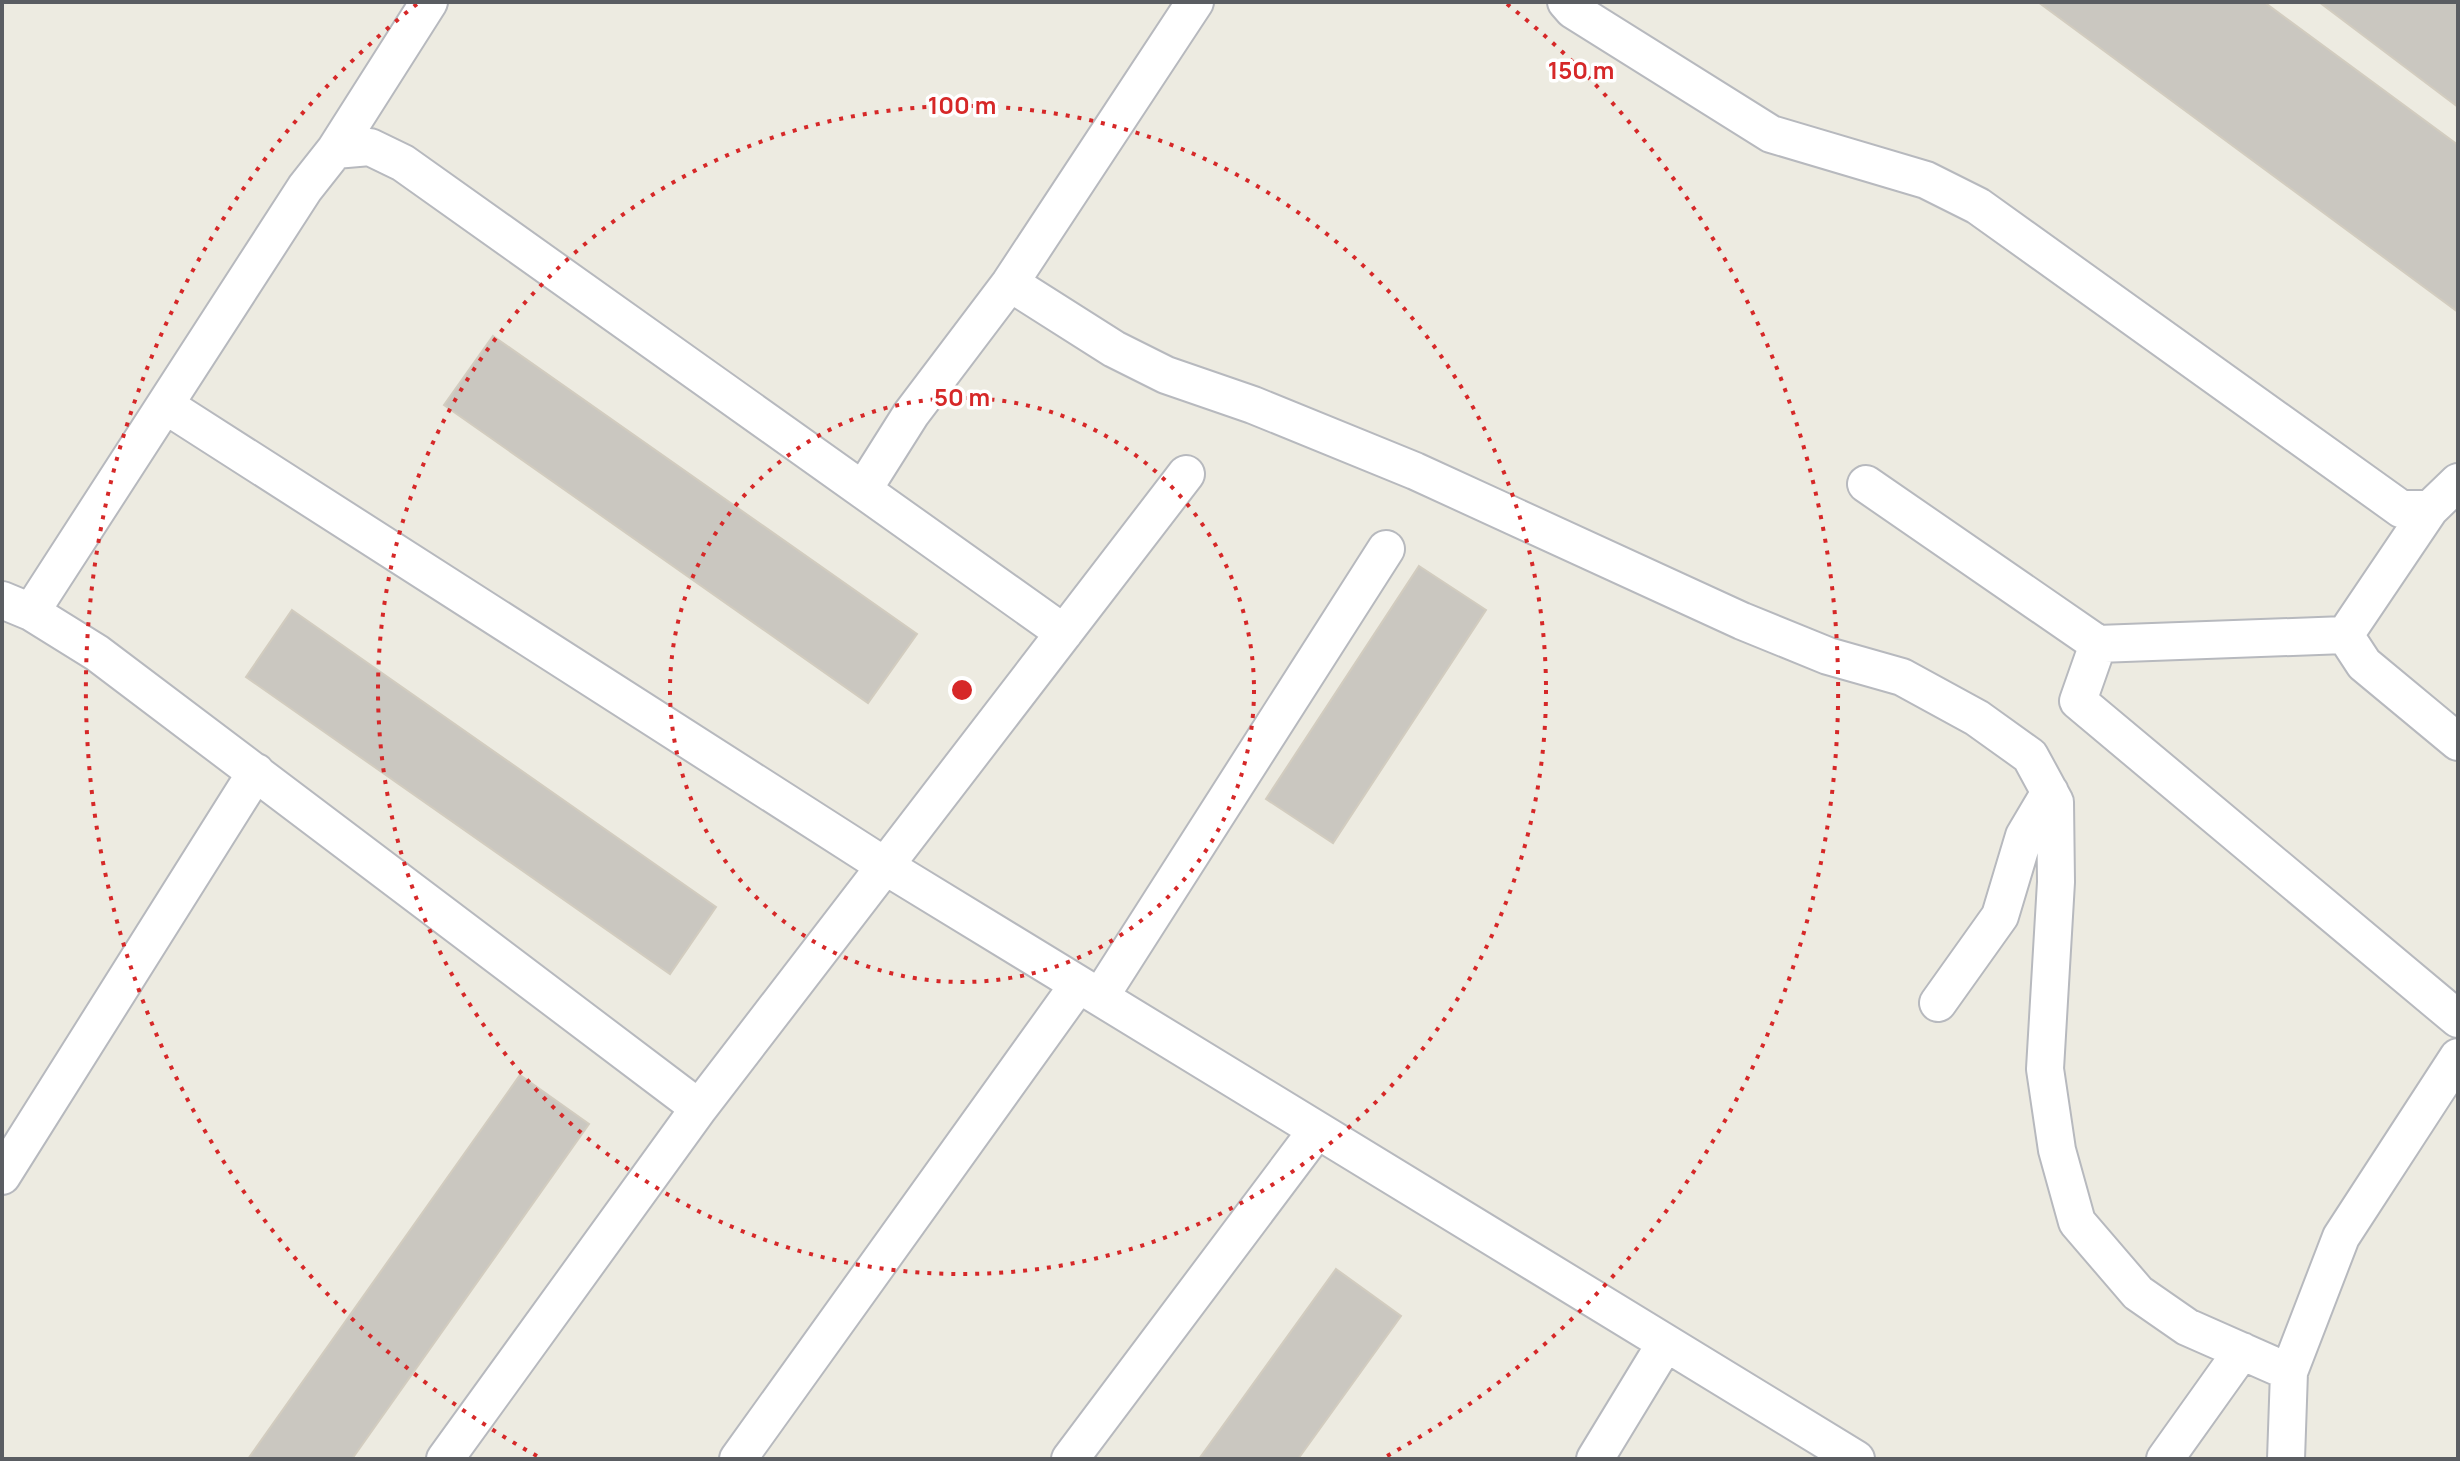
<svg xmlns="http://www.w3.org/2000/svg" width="2460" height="1461" viewBox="0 0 2460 1461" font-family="Manrope,sans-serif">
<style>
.building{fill:#cac7c0;stroke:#d2ccbf;stroke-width:2}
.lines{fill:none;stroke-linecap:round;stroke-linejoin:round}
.street-casing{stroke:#b7b9be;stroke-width:40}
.street{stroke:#fff;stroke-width:36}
.ring{fill:none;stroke:#d62828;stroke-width:4;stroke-dasharray:4 8}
.centre{fill:#d62828;stroke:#fff;stroke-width:4}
.ring-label{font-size:24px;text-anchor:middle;font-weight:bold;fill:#d62828;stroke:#fff;stroke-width:7;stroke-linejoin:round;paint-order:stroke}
</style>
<rect width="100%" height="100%" fill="#edebe1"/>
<!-- building -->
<path class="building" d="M 2038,2 L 2264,2 L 2458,145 L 2458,312 Z
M 2319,2 L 2458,2 L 2458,107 Z
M 493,336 L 917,634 L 868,703 L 444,405 Z
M 1419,566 L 1486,610 L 1333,843 L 1266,799 Z
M 292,610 L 716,907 L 670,974 L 246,677 Z
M 520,1075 L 589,1124 L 352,1459 L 248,1459 Z
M 1336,1269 L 1401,1316 L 1298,1459 L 1199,1459 Z"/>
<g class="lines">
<defs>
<path id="street" d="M 1566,2 L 1573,10 L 1771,134 L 1926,180 L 1978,206 L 2401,509 L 2430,509 L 2458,482
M 335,150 L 429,2
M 1010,283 L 1114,349 L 1166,375 L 1253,405 L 1415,471 L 1742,621 L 1828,656 L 1902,677 L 1977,718 L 2030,756 L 2055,802 L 2056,882 L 2045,1069 L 2057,1150 L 2077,1222 L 2138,1293 L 2187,1327 L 2289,1372
M 165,405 L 885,866 L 1856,1459
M 1866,484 L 2098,644 L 2345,635
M 863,490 L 911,414 L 1010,283 L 1195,2
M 2430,509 L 2345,635 L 2364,664 L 2458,742
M 2,600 L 31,612 L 97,653 L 699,1108
M 31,612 L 305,188 L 335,150 L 370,147 L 403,163 L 1064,633
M 2098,644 L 2078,701 L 2458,1019
M 1100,997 L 1386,549
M 1938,1003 L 2000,916 L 2024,836 L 2050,792
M 2,1176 L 256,772
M 445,1459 L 699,1108 L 1186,474
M 738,1459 L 1078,985
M 1070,1459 L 1317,1130
M 1595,1459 L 1665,1344
M 2165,1459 L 2242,1351
M 2286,1459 L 2289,1372 L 2341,1237 L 2458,1057"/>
</defs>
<!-- street casing -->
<use href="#street" class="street-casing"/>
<!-- street -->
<use href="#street" class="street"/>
</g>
<!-- distance rings -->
<g class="ring">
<circle cx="962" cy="690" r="292"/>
<circle cx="962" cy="690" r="584"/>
<path d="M537 1456A876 876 0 0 1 417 4M1507 4A876 876 0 0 1 1387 1456"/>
</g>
<circle cx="962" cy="690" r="12" class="centre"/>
<g class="ring-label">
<text x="1581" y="79">150 m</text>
<text x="962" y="114">100 m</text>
<text x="962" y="406">50 m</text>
</g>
<!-- border -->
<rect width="2460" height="1461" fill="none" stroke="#5a5d62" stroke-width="8"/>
</svg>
